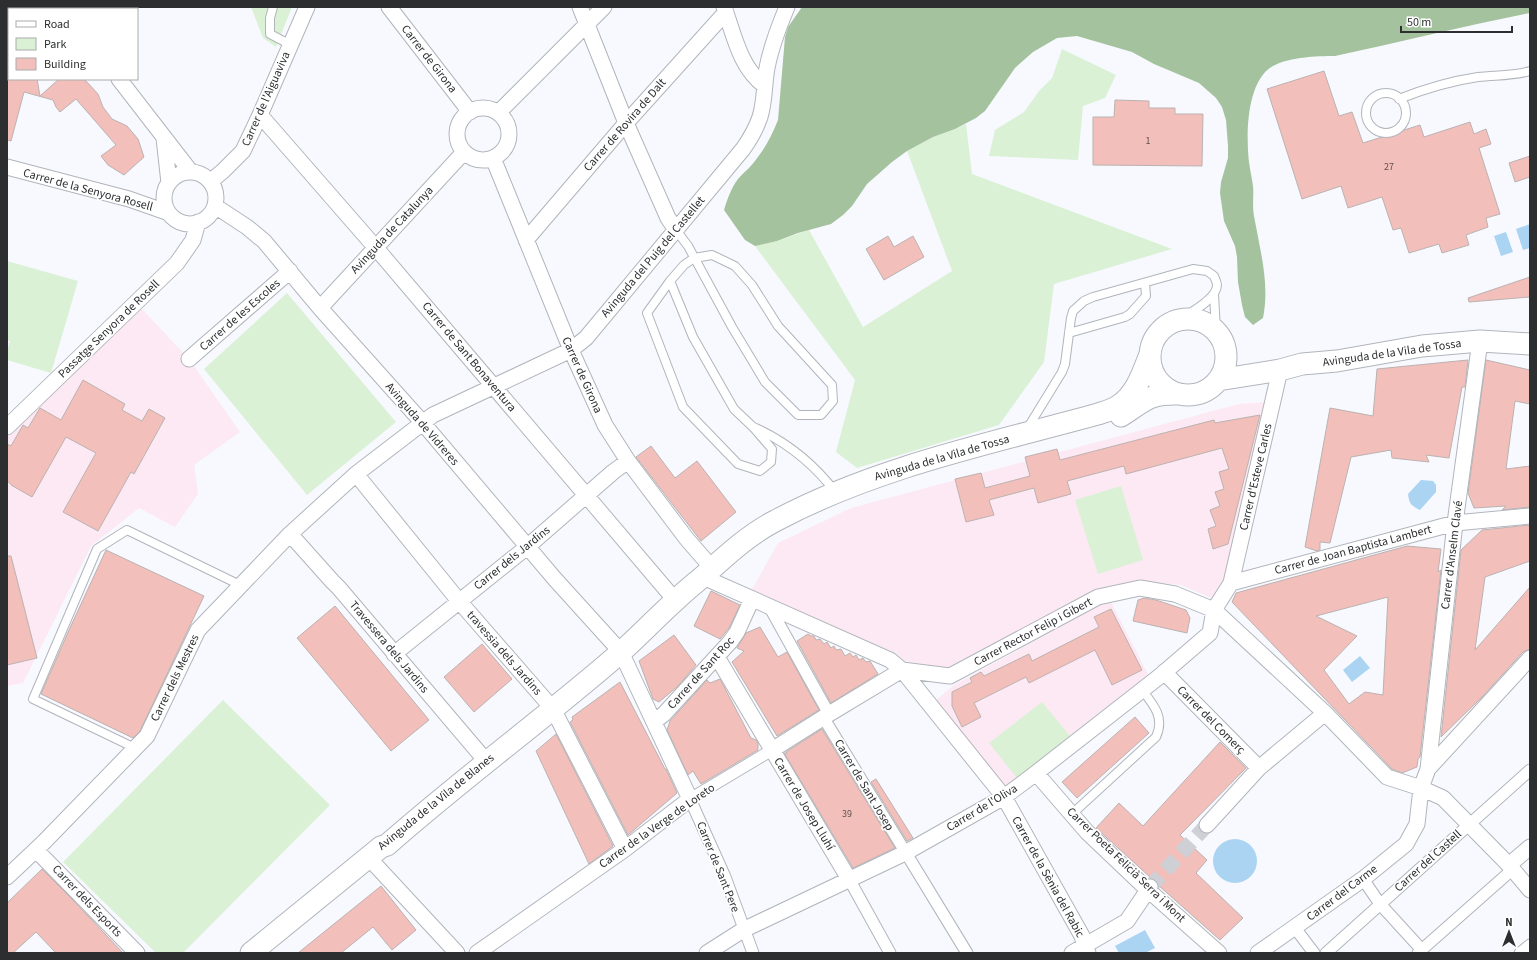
<svg xmlns="http://www.w3.org/2000/svg" width="1537" height="960" viewBox="0 0 1537 960" font-family="'Source Sans 3',sans-serif">
<style>
.education{fill:#fce9f3}
.green{fill:#dbf1d6}
.forest{fill:#a4c29d}
.water{fill:#aad4f2}
.building{fill:#f3bfba;stroke:#bbb2b1;fill-rule:evenodd}
.lines{fill:none;stroke-linecap:round;stroke-linejoin:round}
.minor-tunnel{stroke:#ced0d6;stroke-width:15;stroke-dasharray:15 8;stroke-linecap:butt}
.service-casing{stroke:#b1b5bb;stroke-width:10}
.pedestrian-casing{stroke:#b1b5bb;stroke-width:13}
.minor-casing{stroke:#b1b5bb;stroke-width:17}
.secondary-casing{stroke:#b1b5bb;stroke-width:23}
.service{stroke:#fff;stroke-width:8}
.pedestrian{stroke:#fff;stroke-width:11}
.minor{stroke:#fff;stroke-width:15}
.secondary{stroke:#fff;stroke-width:21}
.labels{text-anchor:middle;dominant-baseline:central;stroke-width:3.5;stroke-linejoin:round;paint-order:stroke}
.number-label{font-size:10px;fill:#5e5252}
.street-label{font-size:12px;fill:#2c2e30;stroke:#fff}
</style>
<rect width="100%" height="100%" fill="#f7f9ff"/>
<!-- education -->
<path class="education" d="M 142,309 L 189,359 L 240,432 L 194,465 L 198,494 L 175,527 L 139,508 L 91,546 L 23,683 L 7,686 L 7,433 Z
M 1268,402 L 1218,601 L 1181,585 L 1140,581 L 1094,591 L 947,668 L 904,661 L 896,653 L 751,591 L 778,543 L 851,508 L 1239,404 Z
M 1111,602 L 1148,674 L 1006,787 L 936,700 L 954,685 L 1100,605 Z"/>
<!-- green -->
<path class="green" d="M 251,7 L 292,7 L 276,47 L 263,38 Z
M 1062,49 L 1116,75 L 1105,98 L 1083,106 L 1078,160 L 989,156 L 995,130 L 1024,112 L 1039,91 L 1052,78 Z
M 966,124 L 972,174 L 1172,249 L 1054,284 L 1044,362 L 999,425 L 857,468 L 836,452 L 855,380 L 755,246 L 777,241 L 809,230 L 863,327 L 952,271 L 907,151 L 933,137 L 955,129 Z
M 7,261 L 78,281 L 51,373 L 7,360 L 7,351 L 10,341 L 7,340 Z
M 287,293 L 396,422 L 307,495 L 204,369 Z
M 1121,486 L 1143,560 L 1098,574 L 1075,500 Z
M 223,700 L 330,805 L 183,953 L 156,953 L 63,862 Z
M 1042,702 L 1070,736 L 1017,778 L 989,743 Z"/>
<!-- forest -->
<path class="forest" d="M 802,7 L 1530,7 L 1530,13 C 1465,26 1400,42 1335,56 C 1316,56 1289,57 1273,66 C 1246,81 1246,136 1249,162 C 1250,170 1252,178 1253,186 C 1254,196 1252,206 1254,216 C 1260,250 1270,284 1263,318 L 1253,325 L 1245,317 L 1242,305 L 1238,282 L 1237,257 L 1235,246 L 1224,221 L 1220,193 L 1221,182 L 1228,158 L 1228,146 L 1226,120 L 1222,107 L 1216,98 L 1199,83 L 1154,64 L 1132,52 L 1077,36 L 1057,38 L 1033,52 L 1015,68 L 985,111 L 976,118 L 955,129 L 933,137 L 907,151 L 892,162 L 867,184 L 852,206 L 843,215 L 831,224 L 798,233 L 777,241 L 755,246 L 745,240 L 724,210 C 727,200 731,188 738,179 C 741,175 745,172 749,168 C 762,154 771,138 778,120 L 785,37 L 788,27 Z"/>
<!-- water -->
<path class="water" d="M 1530,224 L 1530,248 L 1523,250 L 1516,229 Z
M 1506,232 L 1513,252 L 1501,256 L 1494,236 Z
M 1421,480 L 1433,481 L 1436,485 L 1436,492 L 1420,510 C 1411,506 1409,503 1408,494 Z
M 1360,656 L 1370,668 L 1352,682 L 1343,670 Z
M1213 861a22 22 0 1 1 44 0a22 22 0 1 1-44 0Z
M 1145,930 L 1155,948 L 1145,953 L 1119,953 L 1115,946 Z"/>
<!-- building -->
<path class="building" d="M 1324,71 L 1339,116 L 1352,112 L 1363,143 L 1420,125 L 1424,137 L 1470,122 L 1474,134 L 1486,129 L 1491,144 L 1479,148 L 1500,214 L 1486,218 L 1488,227 L 1466,235 L 1469,245 L 1442,253 L 1439,244 L 1409,253 L 1401,228 L 1393,230 L 1382,197 L 1348,208 L 1341,186 L 1302,199 L 1267,89 Z
M 7,79 L 37,79 L 40,96 L 59,79 L 83,79 L 86,81 L 98,94 L 103,107 L 112,119 L 127,126 L 138,139 L 144,157 L 124,175 L 108,165 L 101,156 L 116,145 L 76,99 L 60,112 L 56,107 L 53,100 L 24,92 L 11,141 L 7,140 Z
M 1115,100 L 1149,101 L 1149,108 L 1175,108 L 1175,114 L 1203,114 L 1202,166 L 1093,165 L 1093,117 L 1114,117 Z
M 1530,156 L 1530,177 L 1515,182 L 1509,163 Z
M 888,236 L 894,247 L 913,236 L 924,257 L 884,280 L 866,249 Z
M 1530,277 L 1530,297 L 1469,302 L 1468,298 Z
M 1468,360 L 1465,387 L 1462,387 L 1449,458 L 1426,455 L 1429,462 L 1392,458 L 1391,450 L 1351,457 L 1330,543 L 1320,542 L 1320,550 L 1317,551 L 1305,547 L 1330,408 L 1373,416 L 1377,369 Z
M 1486,360 L 1530,370 L 1530,404 L 1515,401 L 1506,469 L 1530,466 L 1530,507 L 1502,510 L 1506,506 L 1474,508 L 1468,493 Z
M 83,380 L 125,404 L 122,410 L 142,421 L 149,409 L 165,418 L 134,474 L 131,472 L 98,531 L 63,512 L 96,453 L 66,437 L 32,497 L 11,485 L 11,484 L 7,481 L 7,444 L 11,446 L 23,425 L 28,428 L 40,408 L 61,420 Z
M 1260,415 L 1228,544 L 1213,549 L 1208,529 L 1216,526 L 1210,510 L 1220,506 L 1215,492 L 1224,489 L 1219,472 L 1229,469 L 1222,448 L 1126,474 L 1124,466 L 1067,481 L 1071,494 L 1038,503 L 1034,488 L 989,500 L 994,515 L 966,522 L 955,479 L 981,473 L 985,488 L 1030,476 L 1025,457 L 1057,449 L 1060,460 L 1214,420 L 1215,423 Z
M 651,446 L 675,478 L 697,461 L 736,512 L 701,541 L 636,457 Z
M 1530,525 L 1530,561 L 1485,577 L 1475,650 L 1530,587 L 1530,649 L 1523,652 L 1482,697 L 1441,737 L 1461,550 L 1482,530 Z
M 1407,546 L 1441,549 L 1438,572 L 1441,570 L 1420,757 L 1418,759 L 1417,767 L 1402,773 L 1392,769 L 1232,602 L 1236,593 ZM 1388,597 L 1383,695 L 1365,692 L 1349,704 L 1324,670 L 1357,636 L 1316,616 Z
M 106,550 L 204,596 L 140,731 L 133,738 L 41,694 L 69,630 Z
M 7,556 L 11,556 L 37,658 L 7,665 Z
M 711,591 L 740,605 L 729,628 L 720,639 L 694,626 Z
M 1144,598 L 1156,600 L 1186,610 L 1190,618 L 1187,633 L 1133,621 L 1138,600 Z
M 335,606 L 429,720 L 391,751 L 297,638 Z
M 1111,609 L 1142,670 L 1112,685 L 1095,650 L 1029,683 L 1026,677 L 974,703 L 981,717 L 962,727 L 952,706 L 952,692 L 972,682 L 970,678 L 981,672 L 984,676 L 1029,654 L 1032,661 L 1099,627 L 1094,617 Z
M 760,627 L 778,657 L 787,652 L 819,710 L 777,736 L 732,662 L 744,651 L 737,648 L 746,633 Z
M 808,634 L 811,636 L 814,636 L 816,640 L 820,639 L 824,644 L 827,642 L 831,648 L 834,646 L 836,650 L 841,649 L 845,656 L 850,653 L 853,657 L 856,655 L 859,660 L 863,658 L 866,662 L 870,661 L 878,674 L 831,703 L 797,641 Z
M 674,635 L 696,665 L 678,686 L 659,702 L 653,699 L 639,661 Z
M 482,644 L 512,679 L 474,712 L 444,677 Z
M 720,679 L 751,738 L 756,740 L 758,743 L 758,750 L 701,784 L 693,771 L 688,775 L 667,730 L 670,721 L 707,680 L 710,683 Z
M 620,682 L 665,769 L 666,769 L 677,793 L 628,835 L 570,722 L 573,720 L 572,717 Z
M 1135,717 L 1149,733 L 1077,798 L 1062,782 Z
M 822,729 L 895,848 L 853,868 L 784,753 L 787,753 L 786,752 Z
M 556,734 L 613,846 L 589,864 L 536,751 Z
M 1220,742 L 1246,768 L 1180,835 L 1207,860 L 1196,873 L 1243,918 L 1220,940 L 1158,885 L 1155,880 L 1151,878 L 1096,828 L 1119,803 L 1143,826 Z
M 876,779 L 913,838 L 907,841 L 871,782 Z
M 42,869 L 70,897 L 123,953 L 56,953 L 36,932 L 13,953 L 7,953 L 7,903 Z
M 381,886 L 416,930 L 392,950 L 373,927 L 341,953 L 298,953 Z"/>
<g class="lines">
<!-- minor-tunnel -->
<path class="minor-tunnel" d="M 1150,887 L 1207,825"/>
<defs>
<path id="service" d="M 273,7 L 270,18 L 270,34 L 291,45
M1366 113a20 20 0 1 1 40 0a20 20 0 1 1-40 0Z
M 1399,99 C 1424,89 1451,81 1478,77 C 1495,75 1513,76 1530,71
M 670,281 L 693,337 L 734,409 L 753,427 L 772,449 L 771,462 L 760,471 L 738,464 L 683,407 L 647,313 L 670,281 L 684,265 L 694,258 L 712,255 L 735,266 L 752,285 L 778,326 L 832,385 L 833,401 L 821,415 L 798,415 L 765,382 L 732,327 L 688,246 L 676,230
M 1214,294 L 1216,331
M 1069,333 L 1125,317 L 1130,314 L 1146,296 L 1145,283
M 756,428 C 788,443 815,465 836,493
M 1027,429 L 1062,372 L 1065,364 L 1071,318 L 1073,311 L 1084,301 L 1093,297 L 1193,269 L 1207,271 L 1214,276 C 1215,279 1217,282 1217,285 C 1217,299 1190,313 1180,319
M 135,748 L 33,699 L 97,549 L 127,530 L 240,585
M 1072,814 L 1156,737 C 1165,718 1154,705 1142,690"/>
<path id="pedestrian" d="M 769,606 L 829,714
M 823,717 L 967,953
M 849,879 L 890,953
M 1363,879 L 1380,904 L 1422,950
M 1295,928 L 1314,953
M 753,953 L 725,877 L 690,799 L 772,750
M 1326,953 L 1530,770
M 1418,953 L 1513,869
M 1520,953 L 1530,945"/>
<path id="minor" d="M 74,7 L 75,9
M 389,7 L 470,112
M 580,7 L 626,123 L 668,218 L 676,230
M 724,7 C 734,35 740,68 765,86
M 119,79 L 191,172
M457 134a26 26 0 1 1 52 0a26 26 0 1 1-52 0Z
M 498,113 L 604,7
M 260,115 L 376,248 L 675,600
M 164,138 L 169,183
M 493,158 L 571,350 L 605,425 L 628,461 L 686,538 L 712,568
M 7,167 L 129,199 L 169,213
M164 198a26 26 0 1 1 52 0a26 26 0 1 1-52 0Z
M 211,181 L 223,171 L 243,151 L 260,115 L 307,7
M 215,206 L 247,227 L 264,241 L 320,308 L 422,422 L 554,578 L 621,652 L 690,799 L 625,849 L 477,953
M 526,240 L 626,123 L 726,12
M 320,308 L 464,152
M 189,359 L 290,271
M 7,427 L 177,263 L 193,240 L 198,222
M 356,474 L 459,601 L 553,709 L 625,849
M 290,534 L 332,581 L 339,588 L 486,761
M 703,577 L 890,660 L 902,670 L 950,676 L 1098,597 L 1140,588 L 1175,594 L 1214,610 L 1325,713 L 1387,777 L 1421,788 L 1443,798 L 1509,865 L 1530,890
M 1231,583 L 1280,370
M 394,654 L 527,547 L 613,472 L 628,461
M 717,657 L 849,879
M 1164,672 L 1259,768
M 654,722 L 664,714 L 730,642 L 737,632 L 752,599
M 772,750 L 829,714 L 902,670 L 1004,797 L 1082,936 L 1085,947 L 1088,953
M 1428,769 L 1530,658
M 1036,773 L 1087,832 L 1148,890 L 1219,953
M 1207,825 L 1259,768 L 1325,713
M 36,850 L 137,953
M 368,857 L 457,953
M 1509,865 L 1530,847
M 7,877 L 43,843 L 147,736 L 198,630 L 290,534 L 356,474 L 433,415 L 571,350 L 586,338 L 743,149 C 750,139 756,129 760,117 C 765,101 764,84 767,68 C 771,47 779,26 787,7
M 707,953 L 743,930 L 905,853 L 1004,797 L 1036,773 L 1160,676 L 1210,633 L 1214,610 L 1231,583 L 1455,523 L 1530,516
M 1072,953 L 1127,921 L 1150,887
M 1258,953 L 1363,879 L 1406,844 L 1417,824 L 1421,788 L 1428,769 L 1455,523 L 1480,341"/>
<path id="secondary" d="M1150 357a38 38 0 1 1 76 0a38 38 0 1 1-76 0Z
M 1218,380 L 1280,370 L 1302,364 L 1337,361 L 1422,346 L 1480,341 L 1530,344
M 1121,416 C 1146,400 1149,393 1180,394
M 251,953 L 381,847 L 387,845 C 463,778 544,719 620,653 C 639,636 657,617 676,600 C 686,590 697,582 708,572 C 729,553 750,534 775,521 C 876,467 989,444 1098,414 C 1104,412 1112,410 1118,406 C 1136,395 1143,372 1150,354"/>
</defs>
<!-- service casing -->
<use href="#service" class="service-casing"/>
<!-- pedestrian casing -->
<use href="#pedestrian" class="pedestrian-casing"/>
<!-- minor casing -->
<use href="#minor" class="minor-casing"/>
<!-- secondary casing -->
<use href="#secondary" class="secondary-casing"/>
<!-- service -->
<use href="#service" class="service"/>
<!-- pedestrian -->
<use href="#pedestrian" class="pedestrian"/>
<!-- minor -->
<use href="#minor" class="minor"/>
<!-- secondary -->
<use href="#secondary" class="secondary"/>
</g>
<g class="labels">
<!-- number labels -->
<g class="number-label">
<text x="1148" y="141">1</text>
<text x="1389" y="167">27</text>
<text x="847" y="814">39</text>
</g>
<!-- street labels -->
<g class="street-label">
<text transform="translate(429 59) rotate(52)">Carrer de Girona</text>
<text transform="translate(266 99) rotate(-66)">Carrer de l'Aiguaviva</text>
<text transform="translate(625 125) rotate(-49)">Carrer de Rovira de Dalt</text>
<text transform="translate(88 190) rotate(15)">Carrer de la Senyora Rosell</text>
<text transform="translate(392 230) rotate(-47)">Avinguda de Catalunya</text>
<text transform="translate(653 257) rotate(-50)">Avinguda del Puig del Castellet</text>
<text transform="translate(240 315) rotate(-41)">Carrer de les Escoles</text>
<text transform="translate(109 329) rotate(-44)">Passatge Senyora de Rosell</text>
<text transform="translate(1392 353) rotate(-8)">Avinguda de la Vila de Tossa</text>
<text transform="translate(469 357) rotate(50)">Carrer de Sant Bonaventura</text>
<text transform="translate(582 375) rotate(66)">Carrer de Girona</text>
<text transform="translate(422 424) rotate(49)">Avinguda de Vidreres</text>
<text transform="translate(942 458) rotate(-16)">Avinguda de la Vila de Tossa</text>
<text transform="translate(1256 477) rotate(-77)">Carrer d'Esteve Carles</text>
<text transform="translate(1353 550) rotate(-15)">Carrer de Joan Baptista Lambert</text>
<text transform="translate(1452 555) rotate(-83)">Carrer d'Anselm Clavé</text>
<text transform="translate(512 558) rotate(-39)">Carrer dels Jardins</text>
<text transform="translate(1033 632) rotate(-28)">Carrer Rector Felip i Gibert</text>
<text transform="translate(389 647) rotate(50)">Travessera dels Jardins</text>
<text transform="translate(504 653) rotate(49)">travessia dels Jardins</text>
<text transform="translate(701 673) rotate(-48)">Carrer de Sant Roc</text>
<text transform="translate(175 678) rotate(-64)">Carrer dels Mestres</text>
<text transform="translate(1211 720) rotate(45)">Carrer del Comerç</text>
<text transform="translate(864 785) rotate(59)">Carrer de Sant Josep</text>
<text transform="translate(436 802) rotate(-39)">Avinguda de la Vila de Blanes</text>
<text transform="translate(804 804) rotate(59)">Carrer de Josep Lluhí</text>
<text transform="translate(982 808) rotate(-31)">Carrer de l'Oliva</text>
<text transform="translate(657 826) rotate(-35)">Carrer de la Verge de Loreto</text>
<text transform="translate(1428 861) rotate(-42)">Carrer del Castell</text>
<text transform="translate(1126 865) rotate(44)">Carrer Poeta Felicià Serra i Mont</text>
<text transform="translate(718 867) rotate(68)">Carrer de Sant Pere</text>
<text transform="translate(1048 877) rotate(61)">Carrer de la Sènia del Rabic</text>
<text transform="translate(1342 893) rotate(-37)">Carrer del Carme</text>
<text transform="translate(87 901) rotate(46)">Carrer dels Esports</text>
</g>
</g>
<!-- border -->
<rect width="1537" height="960" fill="none" stroke="#2c2e30" stroke-width="16"/>
<!-- legend -->
<rect x="8" y="8" width="130" height="72" fill="#ffffff" stroke="#ababac"/>
<rect x="16" y="21" width="20" height="6" fill="#ffffff" stroke="#ababac"/>
<text x="44" y="28" font-size="12" fill="#2c2e30">Road</text>
<rect x="16" y="38" width="20" height="12" fill="#dbf1d6" stroke="#ababac"/>
<text x="44" y="48" font-size="12" fill="#2c2e30">Park</text>
<rect x="16" y="58" width="20" height="12" fill="#f3bfba" stroke="#ababac"/>
<text x="44" y="68" font-size="12" fill="#2c2e30">Building</text>
<!-- north arrow -->
<g transform="translate(1509 932)" stroke="#ffffff" stroke-width="3" paint-order="stroke">
<path d="M0-3L7 15L0 10L-7 15Z" fill="#2c2e30"/>
<text y="-6" font-size="11" font-weight="bold" text-anchor="middle" fill="#2c2e30">N</text>
</g>
<!-- scale -->
<path d="M1401 26v6h111v-6" fill="none" stroke="#2c2e30" stroke-width="2"/>
<text x="1407" y="26" font-size="12" fill="#2c2e30" stroke="#ffffff" stroke-width="3" paint-order="stroke">50 m</text>
</svg>
